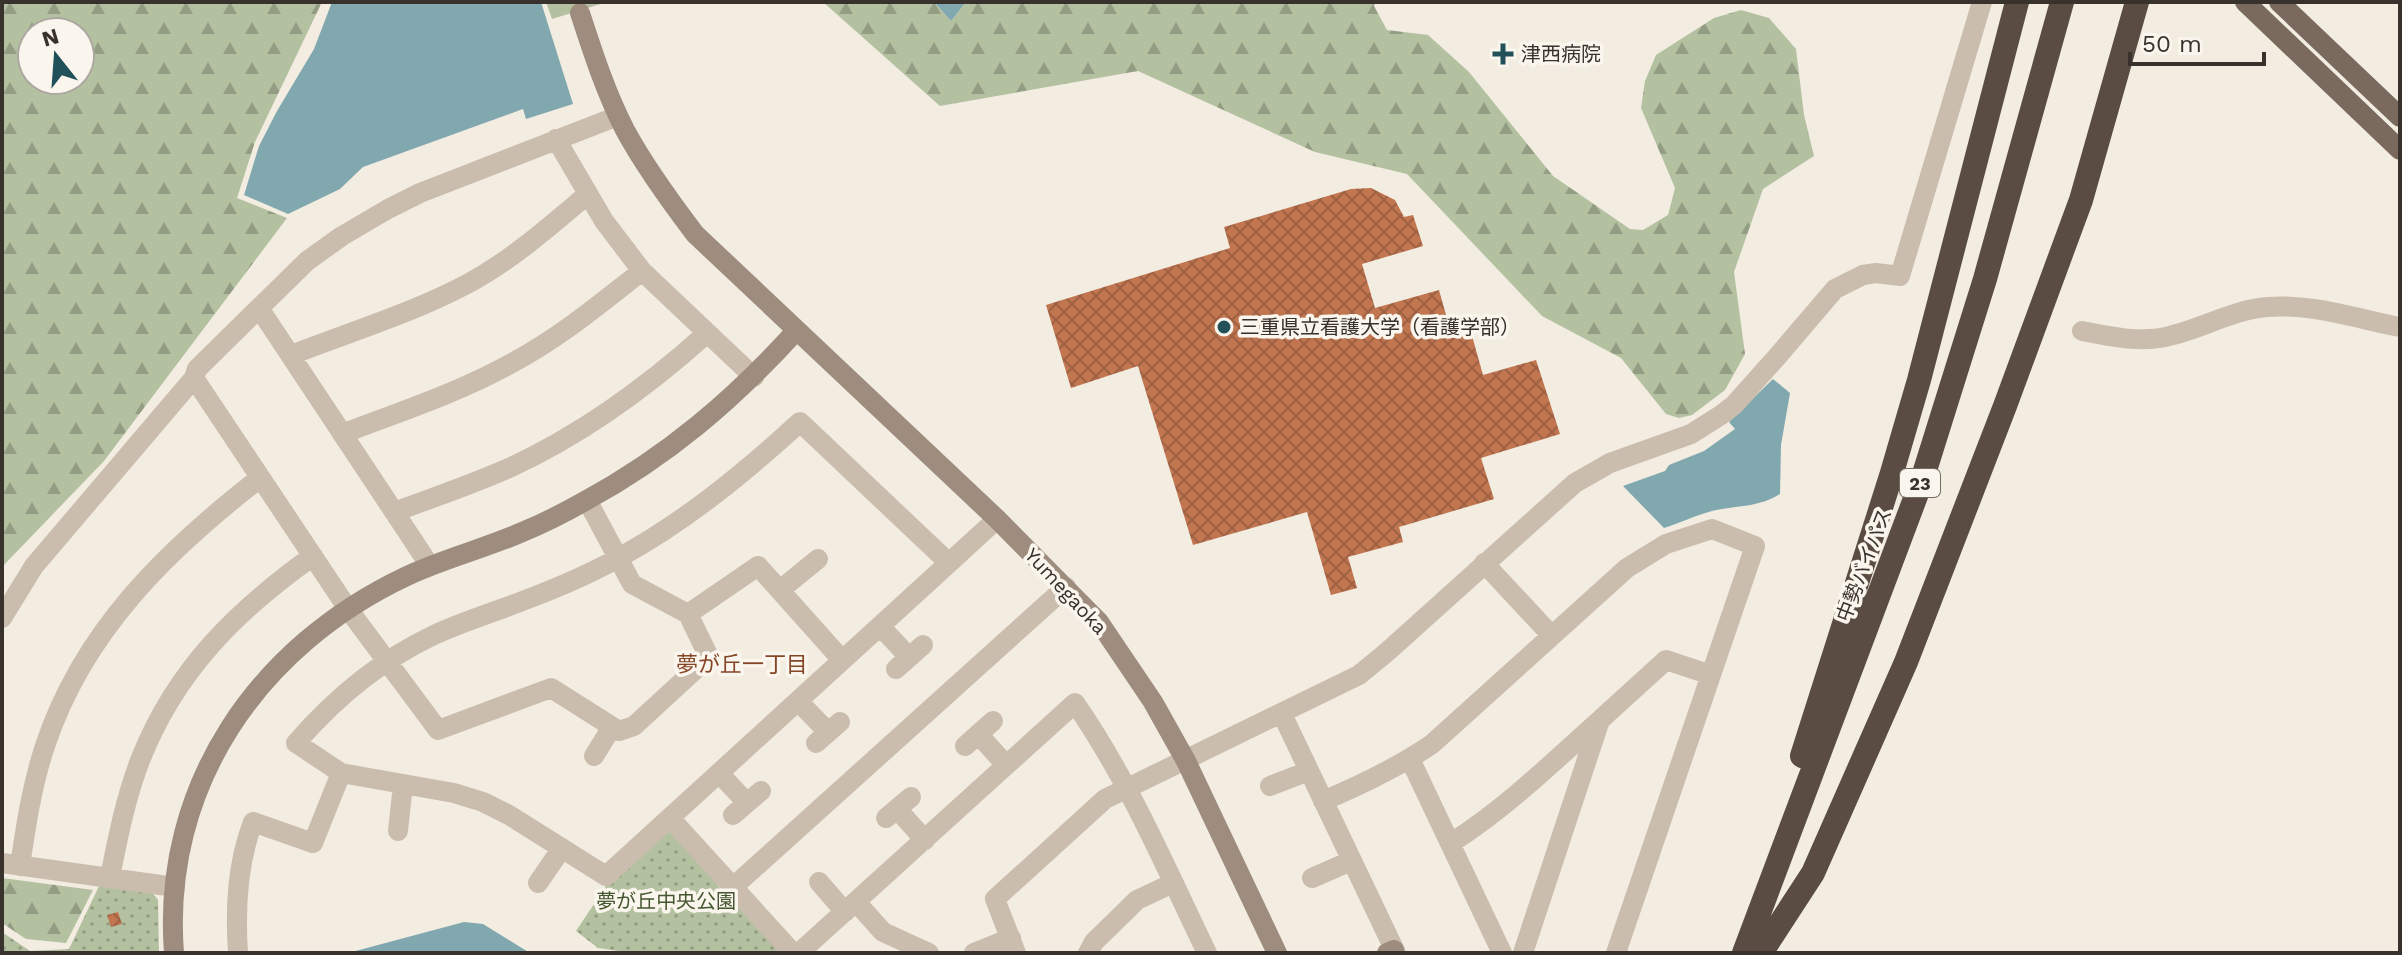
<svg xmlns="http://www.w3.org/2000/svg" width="2402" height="955" viewBox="0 0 2402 955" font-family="'Work Sans','Noto Sans JP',sans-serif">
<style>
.grass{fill:url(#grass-dots)}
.forest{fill:url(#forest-firs);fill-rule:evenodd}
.water{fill:#81a8af}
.building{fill:url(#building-cross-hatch)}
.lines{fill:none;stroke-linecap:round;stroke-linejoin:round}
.street{stroke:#cbbdad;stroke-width:20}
.secondary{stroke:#9e8d7e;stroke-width:20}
.primary{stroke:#7a6a5d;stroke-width:20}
.highway{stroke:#5a4c43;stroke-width:24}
.poi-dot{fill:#225159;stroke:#faf5ed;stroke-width:3}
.labels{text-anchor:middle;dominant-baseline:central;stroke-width:7;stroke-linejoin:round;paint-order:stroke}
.shield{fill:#faf5ed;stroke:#736c65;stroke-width:2}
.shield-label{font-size:18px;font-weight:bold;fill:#39312b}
.poi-label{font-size:20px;fill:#39312b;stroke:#faf5ed;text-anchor:start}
.street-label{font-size:20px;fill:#39312b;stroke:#faf5ed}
.park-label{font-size:20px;fill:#455730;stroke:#faf5ed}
.neighbourhood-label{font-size:22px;fill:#854627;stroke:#faf5ed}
</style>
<defs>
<pattern id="grass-dots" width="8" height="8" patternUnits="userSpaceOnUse" patternTransform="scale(2)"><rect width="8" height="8" fill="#b4c1a1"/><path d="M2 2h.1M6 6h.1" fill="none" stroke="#939d83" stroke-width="1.8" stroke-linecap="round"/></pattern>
<pattern id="forest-firs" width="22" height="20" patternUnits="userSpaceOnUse" patternTransform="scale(2)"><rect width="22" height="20" fill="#b4c1a1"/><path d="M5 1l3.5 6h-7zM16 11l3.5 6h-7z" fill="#939d83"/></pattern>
<pattern id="building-cross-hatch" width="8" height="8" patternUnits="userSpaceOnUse" patternTransform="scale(2)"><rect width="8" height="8" fill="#c17650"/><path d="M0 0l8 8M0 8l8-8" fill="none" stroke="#9e6143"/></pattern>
</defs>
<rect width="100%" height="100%" fill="#f2ece1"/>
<!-- grass -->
<path class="grass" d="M 669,828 L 713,874 L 719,887 L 732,903 L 745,909 L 784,953 L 632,953 L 598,948 L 576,931 L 606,886 Z
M 100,884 L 151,891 L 158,900 L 159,953 L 2,953 L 2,932 L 30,951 L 69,949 Z"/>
<!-- forest -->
<path class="forest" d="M 2,2 L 322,2 L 255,142 L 237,198 L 287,218 L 104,461 L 2,567 ZM 32,32 L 80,32 L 80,80 L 32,80 Z
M 546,2 L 607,2 L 552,19 Z
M 823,2 L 934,2 L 951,21 L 966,2 L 1375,2 L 1374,6 L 1387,30 L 1428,35 L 1469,72 L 1553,176 L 1630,229 L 1643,230 L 1668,215 L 1675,188 L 1641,108 L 1645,81 L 1656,55 L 1714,18 L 1741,10 L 1769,18 L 1796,49 L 1804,115 L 1814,156 L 1763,189 L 1734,272 L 1745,354 L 1725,390 L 1692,415 L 1679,418 L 1666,414 L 1621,358 L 1542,316 L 1407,174 L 1315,152 L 1138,71 L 940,106 Z
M 2,878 L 93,890 L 66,943 L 26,939 L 2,923 Z"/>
<!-- water -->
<path class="water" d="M 332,2 L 541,2 L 573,104 L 526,119 L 523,109 L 363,167 L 340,189 L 288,214 L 244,195 L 259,146 L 277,111 L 314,49 Z
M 934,2 L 966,2 L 951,21 Z
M 1773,379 L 1790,393 L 1781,445 L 1780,494 C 1757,508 1738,505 1712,511 C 1696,515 1680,523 1664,528 L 1623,486 L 1665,471 L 1669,465 L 1704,451 L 1735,429 L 1729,422 Z
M 464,922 L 483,924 L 530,953 L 348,953 Z"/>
<!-- building -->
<path class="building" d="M 1371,188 L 1395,200 L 1404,217 L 1413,215 L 1423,246 L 1362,264 L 1375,308 L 1439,290 L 1450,329 L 1469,325 L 1483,375 L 1536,360 L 1560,434 L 1481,458 L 1494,499 L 1399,527 L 1403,542 L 1348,557 L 1357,588 L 1331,595 L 1307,512 L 1193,545 L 1138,366 L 1071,388 L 1046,305 L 1230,248 L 1224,227 L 1351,189 Z
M 118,912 L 122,924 L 111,927 L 107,915 Z"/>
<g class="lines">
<!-- street -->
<path class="street" d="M 556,139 L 604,221 L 642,271 L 754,377
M 2082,331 C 2113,337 2143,344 2173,335 C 2205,327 2233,310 2267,307 C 2311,303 2357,319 2400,327
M 291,355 C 350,332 413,313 469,283 C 513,259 550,226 588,194
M 194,378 L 197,369 L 259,308
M 342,434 C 399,412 458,393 512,363 C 559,338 600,304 642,271
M 587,500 L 632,584 L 688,614 L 758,566 L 842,660
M 394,512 C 432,498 471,485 509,468 C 581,435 647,387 706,334
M 949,563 L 800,422 C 744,473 686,521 620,557 C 590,574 557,588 525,600 C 495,612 464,621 434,635 C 381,660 335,698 296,743 L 341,773 L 454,793 L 483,802 L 509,815 L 606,876 L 949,563 L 997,519
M 1484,563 L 1552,636
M 430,566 L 259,308 L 307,261 L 342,236 L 388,209 L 420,193 L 618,116
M 780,590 L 818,559
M 2,618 L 34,566 L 194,378 L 348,609 L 438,730 L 551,688 L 619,731 L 634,726 L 709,657 L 688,614
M 880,626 L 909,657
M 896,669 L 923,645
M 798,701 L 828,732
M 1282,714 L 1396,953
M 1600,720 L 1666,660 L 1711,675
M 978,734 L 1006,765
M 816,743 L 840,722
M 965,746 L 993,721
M 594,756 L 612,727
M 1410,759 L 1502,953
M 719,773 L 747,803
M 1270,786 L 1309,771
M 1323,801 C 1361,785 1397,768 1432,744 L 1627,568 L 1666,544 L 1712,529 L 1755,546 L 1616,953
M 897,809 L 925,840
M 733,815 L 761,791
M 670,818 L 793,953
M 886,818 L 911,797
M 398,831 L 403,784
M 1451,843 C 1506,808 1552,763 1600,720 L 1523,953
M 2,863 L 175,887
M 20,866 C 26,825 32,785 45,746 C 83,631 167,550 260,478
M 110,877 C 118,837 126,796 141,758 C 176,670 237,610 313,556
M 1312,878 L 1351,861
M 819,882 L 845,912
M 538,883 L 562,848
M 732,888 L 1066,587
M 856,902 L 883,932 L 929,953
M 238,953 C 235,908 237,864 253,822 L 313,843 L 341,773
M 799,953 L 1075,703 C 1129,781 1166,868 1207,953
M 974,953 L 1011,938
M 1016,953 L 995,899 L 1105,799 L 1359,675 L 1387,652 L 1575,483 L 1610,463 L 1691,434 L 1721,415 L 1734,405 L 1776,358 L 1835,289 L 1863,275 L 1876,273 L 1900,276 L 1982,2
M 1088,953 L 1094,942 L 1137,900 L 1173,883"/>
<!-- secondary -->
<path class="secondary" d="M 580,13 C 593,53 606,93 625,130 C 645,167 670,201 695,234 L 997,519 L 1099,622 L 1153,702 L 1186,761 L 1277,953
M 174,953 C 161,786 258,646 407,576 C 443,559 483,549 520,533 C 542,524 564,513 585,501 C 668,456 733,400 796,331
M 1387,953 L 1394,950"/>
<!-- primary -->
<path class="primary" d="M 2245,2 L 2400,150
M 2279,2 L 2400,117"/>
<!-- highway -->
<path class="highway" d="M 1802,756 L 1891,476 L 1919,380 L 2017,2
M 1744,953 L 1922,480 L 1985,279 L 2062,2
M 1761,953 L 1813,873 L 1906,662 L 2005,406 L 2081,200 L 2137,2"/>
</g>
<!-- markers -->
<g class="poi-dot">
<path d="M1499 42h8v8h8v8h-8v8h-8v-8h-8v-8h8z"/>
<circle cx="1224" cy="327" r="8"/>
</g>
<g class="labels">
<!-- shield labels -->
<rect class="shield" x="1900" y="469" width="40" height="28" rx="6"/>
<g class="shield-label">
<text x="1920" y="483">23</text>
</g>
<!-- poi labels -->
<g class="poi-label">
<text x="1521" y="54">津西病院</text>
<text x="1240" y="327">三重県立看護大学（看護学部）</text>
</g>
<!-- street labels -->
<g class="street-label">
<text transform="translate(1864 565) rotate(-69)">中勢バイパス</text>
<text transform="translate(1066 591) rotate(47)">Yumegaoka</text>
</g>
<!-- park labels -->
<g class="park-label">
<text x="666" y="901">夢が丘中央公園</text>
</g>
<!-- neighbourhood labels -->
<g class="neighbourhood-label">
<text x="742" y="664">夢が丘一丁目</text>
</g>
</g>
<!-- border -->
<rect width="2402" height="955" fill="none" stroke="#39312b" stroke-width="8"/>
<!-- north arrow -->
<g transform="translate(56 56) rotate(343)"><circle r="38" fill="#faf5ed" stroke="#ada79f" stroke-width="2"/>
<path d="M0-6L14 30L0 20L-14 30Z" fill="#225159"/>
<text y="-12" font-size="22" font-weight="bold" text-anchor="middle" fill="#39312b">N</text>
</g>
<!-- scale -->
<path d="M2130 52v12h134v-12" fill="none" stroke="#39312b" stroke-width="4"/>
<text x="2142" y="52" font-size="24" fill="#39312b" stroke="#faf5ed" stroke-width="6" paint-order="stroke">50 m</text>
</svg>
